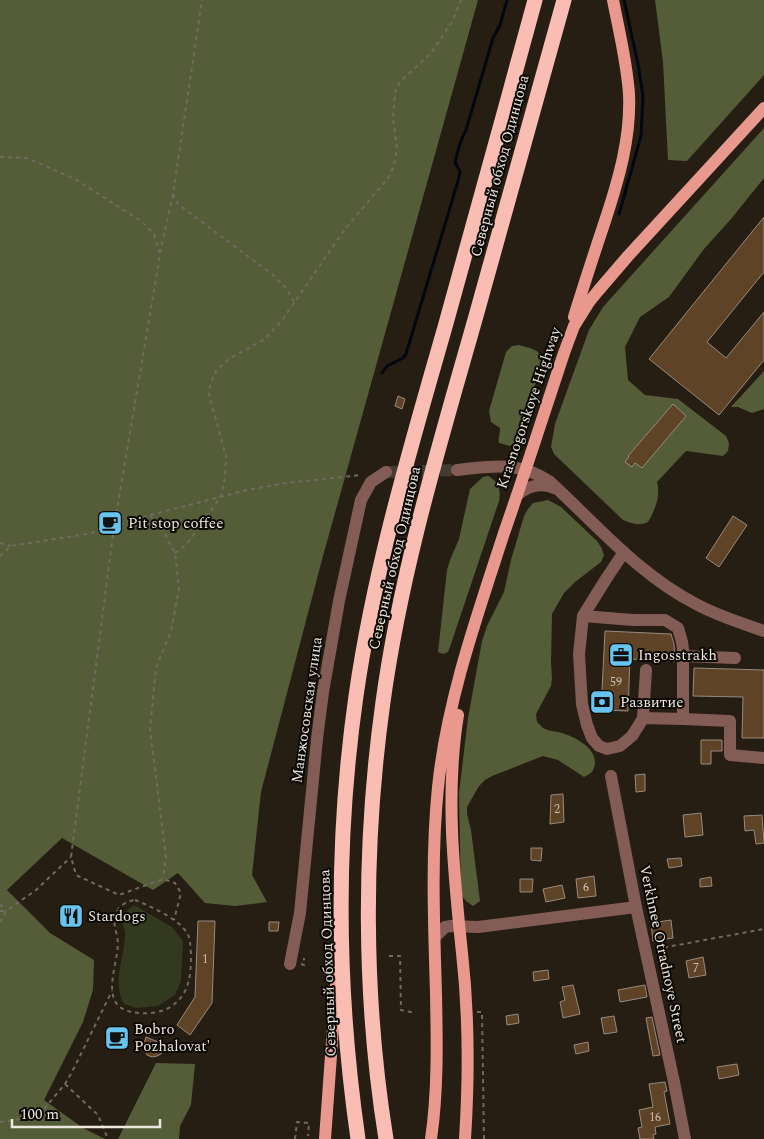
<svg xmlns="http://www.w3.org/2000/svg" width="764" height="1139" viewBox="0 0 764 1139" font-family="Spectral,serif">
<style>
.green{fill:#33391f}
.forest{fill:#545d38}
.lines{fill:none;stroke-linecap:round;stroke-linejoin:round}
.stream{stroke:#000811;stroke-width:3}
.building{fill:#5f4327;stroke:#988a7e}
.minor-tunnel{stroke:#443c31;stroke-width:12;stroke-dasharray:12 6;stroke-linecap:butt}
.path{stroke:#716a5f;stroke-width:2;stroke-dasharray:4 4;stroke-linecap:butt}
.minor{stroke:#835c56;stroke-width:12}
.major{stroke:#e9988d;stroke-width:12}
.highway{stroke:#f9bdb4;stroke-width:15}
.labels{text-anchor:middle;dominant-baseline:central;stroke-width:4;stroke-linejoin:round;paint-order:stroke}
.number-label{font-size:12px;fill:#c9beb1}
.street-label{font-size:15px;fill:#ece7df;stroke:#0c0905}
.poi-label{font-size:15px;fill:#ece7df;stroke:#0c0905;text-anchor:start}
</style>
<rect width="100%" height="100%" fill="#261e12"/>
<!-- green -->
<path class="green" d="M 134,905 L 172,927 L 183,941 L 181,981 L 175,995 L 158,1006 L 137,1008 L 124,1004 C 112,983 124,958 125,936 C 126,930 122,923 120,917 Z"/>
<!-- forest -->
<path class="forest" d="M 0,0 L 478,0 L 323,556 L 261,792 L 252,875 L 267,902 L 235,906 L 205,903 L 178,873 L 153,890 L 62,838 L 7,890 L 50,933 L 94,960 L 93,990 L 83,1022 L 44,1100 L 83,1128 L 105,1139 L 0,1139 Z
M 655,0 L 764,0 L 764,75 L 687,161 L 668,160 L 663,62 Z
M 764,128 L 764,178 L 731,219 L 704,249 L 669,297 L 640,317 L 625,347 L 628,380 L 645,395 L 678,399 L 726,436 L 729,443 L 728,451 L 723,456 L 686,451 L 657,482 C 661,496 655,510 648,522 C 638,526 633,524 623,520 L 554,454 L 551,447 L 555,424 L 589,330 L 603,307 Z
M 519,345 C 532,349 543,349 542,365 L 515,442 L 510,446 L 499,443 C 498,438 500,434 500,428 L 491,422 L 489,411 L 506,352 L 512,346 Z
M 764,371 L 764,409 L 752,413 L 738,407 L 731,407 Z
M 488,476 C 499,482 501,489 499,501 L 450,647 L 448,652 L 443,654 L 438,652 L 447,570 L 450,560 L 459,539 L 470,489 L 483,477 Z
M 548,500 L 561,507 L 597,541 L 601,547 L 604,555 L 601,562 L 575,582 L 564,593 L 552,614 L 551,662 L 552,678 L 551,686 L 536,714 L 537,722 C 539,724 541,726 543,728 C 548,731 553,731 558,732 C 571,735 595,746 595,762 C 595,770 591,774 584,777 L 558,760 L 543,756 L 492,776 L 485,780 L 479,786 L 467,807 L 467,814 L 471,830 L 480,901 L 473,906 L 466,901 L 461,895 L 459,793 L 468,718 L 482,641 L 487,626 L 504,592 L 511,560 L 524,516 L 528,509 L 533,503 Z
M 156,1063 L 195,1064 L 191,1105 L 180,1126 L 179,1139 L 118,1139 Z"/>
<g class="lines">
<!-- stream -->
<path class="stream" d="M 619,214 L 641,136 L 643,96 L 638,64 L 624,0
M 382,373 L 387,366 L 403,358 L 406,354 L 458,181 L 460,172 L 455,162 C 458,151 460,140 466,130 L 493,38 L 500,25 L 507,0"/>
</g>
<!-- building -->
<path class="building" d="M 764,217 L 764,272 L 707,342 L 726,358 L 764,312 L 764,360 L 719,415 L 649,359 Z
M 398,396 L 405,399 L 402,409 L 395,406 Z
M 673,404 L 686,416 L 642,468 L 635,463 L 632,467 L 625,462 L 629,457 L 628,456 Z
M 733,516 L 747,525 L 719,567 L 706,558 Z
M 605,631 L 671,634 L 674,644 L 675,661 L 630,659 L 628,711 L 601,710 Z
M 694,668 L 764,670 L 764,738 L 742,738 L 743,697 L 693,696 Z
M 701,740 L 722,740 L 722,751 L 711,751 L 711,764 L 701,764 Z
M 645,774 L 645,791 L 636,792 L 635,775 Z
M 563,794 L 564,822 L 550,824 L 551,795 Z
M 701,813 L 703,835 L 685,837 L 683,815 Z
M 762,815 L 764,843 L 756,844 L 754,830 L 745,831 L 744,816 Z
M 531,848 L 542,848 L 541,861 L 531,860 Z
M 681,858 L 682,866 L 669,868 L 667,859 Z
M 594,876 L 596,896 L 578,898 L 576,879 Z
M 711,877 L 712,886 L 700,887 L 700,879 Z
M 520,879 L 533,879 L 532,892 L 520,892 Z
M 562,885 L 565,898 L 546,902 L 543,889 Z
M 671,920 L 673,938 L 653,941 L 651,923 Z
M 198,921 L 215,921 L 212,1003 L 190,1035 L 177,1025 L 195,997 Z
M 269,922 L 279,922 L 278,931 L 269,931 Z
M 703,957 L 706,975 L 689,978 L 686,961 Z
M 548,970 L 549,979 L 534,981 L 533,972 Z
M 573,985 L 580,1014 L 563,1018 L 560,1002 L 565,1000 L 562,987 Z
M 645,985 L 647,997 L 620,1002 L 618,990 Z
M 518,1014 L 519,1023 L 507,1025 L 506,1016 Z
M 614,1016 L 617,1032 L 604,1034 L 601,1018 Z
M 652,1017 L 660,1055 L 653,1056 L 646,1018 Z
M 146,1037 L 165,1045 L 161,1054 L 157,1056 L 152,1057 L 147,1055 L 143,1047 Z
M 588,1042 L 589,1051 L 576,1054 L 574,1045 Z
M 737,1064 L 739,1075 L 719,1079 L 717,1067 Z
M 665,1082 L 667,1091 L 664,1092 L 670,1124 L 655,1127 L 656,1134 L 653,1135 L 654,1139 L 640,1139 L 638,1128 L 642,1127 L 639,1110 L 653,1107 L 649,1084 Z"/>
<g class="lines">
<!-- minor-tunnel -->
<path class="minor-tunnel" d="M 386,472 L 457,470"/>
<!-- path -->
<path class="path" d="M 0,157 L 27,158 L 75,179 L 141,221 L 154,234 L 160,255 L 114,527 L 150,515 L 247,490 L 286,483 L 361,475
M 173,194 L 178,204 L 273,275 L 286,288 L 294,302
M 160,253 L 173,194 L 202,0
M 150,515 L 165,534 L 175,553 L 179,589 L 171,631 L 156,668 L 150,729 L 166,857 L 163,879
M 0,543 L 11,546
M 175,553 L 187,544 L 221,496 L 225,477 L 226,456 L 209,395 L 210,385 L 216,371 L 229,359 L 263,340 L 281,322 L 345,229 L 388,178 L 394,166 L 397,149 L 393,118 L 394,104 L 396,87 L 405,77 L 427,57 L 434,49 L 453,20 L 461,0
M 0,556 L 11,546 L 87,534 L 114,527 L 71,857 L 76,875 L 119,895 L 163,879 L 175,883 L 181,893 L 174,920
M 135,900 C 148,905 176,918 184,929 C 191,936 190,944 191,954 C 191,973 190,993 173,1005 C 165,1012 150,1014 140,1013 C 97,1011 116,973 118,944 C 118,935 112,922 115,915 C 118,906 127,901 135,900 Z
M 0,904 L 6,911
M 0,911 L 6,911
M 0,922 L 6,911 L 36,890 L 71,857
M 656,949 L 764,929
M 389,956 L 400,956 L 401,1010 L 415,1013
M 301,964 L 304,965 L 304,958
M 477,1012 L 482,1012 L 484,1139
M 65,1084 L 98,1115 L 108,1139
M 0,1122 L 38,1116 L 65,1084 L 72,1072 L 112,991
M 295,1139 L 297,1122 L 309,1123 L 308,1136"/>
<!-- minor -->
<path class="minor" d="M 457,470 C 491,466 518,461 549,481 C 596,524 639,575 696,604 C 718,616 741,623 764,631
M 517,495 C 528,486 540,482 554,488
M 624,552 L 606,579 L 583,616 L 579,654 L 582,704 L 587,725 L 592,738 L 599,746 L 607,749 L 620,746 L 632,736 L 639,725 L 643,718 L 646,670
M 583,616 L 633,620 L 665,620 L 678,628 L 682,642 L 683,650 L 683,719 L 643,718
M 683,656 L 735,658
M 683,719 L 730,721 L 730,755 L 764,758
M 611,776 L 636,907 L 674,1082 L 685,1139
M 435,937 L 445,927 L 451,926 L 478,927 L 636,907
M 290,964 L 300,913 L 317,739 L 323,692 L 339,601 L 361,500 L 371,482 L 386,472"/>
<!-- major -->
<path class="major" d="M 574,317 C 584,284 595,251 606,218 C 619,178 631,137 629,94 C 627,63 619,31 613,0
M 458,715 C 445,794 454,875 462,953 C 469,1015 469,1077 465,1139
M 325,1139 L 337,972
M 431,1139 C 438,1091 437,1042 436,994 C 434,925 431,856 438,787 C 447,700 477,616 504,533 C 525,473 544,413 564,353 L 574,326 L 589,302 L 598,291 L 628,256 L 764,108"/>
<!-- highway -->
<path class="highway" d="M 358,1139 C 337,993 335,843 356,696 C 374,570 410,449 445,327 C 476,218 505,109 535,0
M 386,1139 C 363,996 363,845 383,702 C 401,570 440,443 476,316 C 506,211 534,105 564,0"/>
</g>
<!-- icons -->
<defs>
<symbol id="cafe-square" viewBox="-11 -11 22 22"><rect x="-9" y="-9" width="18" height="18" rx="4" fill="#67c4ef" stroke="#0c0905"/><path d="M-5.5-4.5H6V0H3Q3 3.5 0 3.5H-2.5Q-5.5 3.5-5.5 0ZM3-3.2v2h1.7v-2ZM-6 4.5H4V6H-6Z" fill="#111"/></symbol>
<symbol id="office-square" viewBox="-11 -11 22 22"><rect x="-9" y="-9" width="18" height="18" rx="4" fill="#67c4ef" stroke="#0c0905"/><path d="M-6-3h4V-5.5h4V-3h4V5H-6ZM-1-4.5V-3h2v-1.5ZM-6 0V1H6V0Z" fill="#111"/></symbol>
<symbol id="bank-square" viewBox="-11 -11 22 22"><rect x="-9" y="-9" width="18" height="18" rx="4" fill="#67c4ef" stroke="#0c0905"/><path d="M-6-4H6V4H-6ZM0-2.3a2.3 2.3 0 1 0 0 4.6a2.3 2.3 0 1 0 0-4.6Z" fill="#111"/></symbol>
<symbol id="restaurant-square" viewBox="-11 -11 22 22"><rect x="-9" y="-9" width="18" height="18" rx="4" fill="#67c4ef" stroke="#0c0905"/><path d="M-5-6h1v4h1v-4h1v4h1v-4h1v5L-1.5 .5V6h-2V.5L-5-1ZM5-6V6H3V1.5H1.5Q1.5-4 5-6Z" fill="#111"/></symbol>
</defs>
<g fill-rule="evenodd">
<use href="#cafe-square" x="96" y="509" width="28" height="28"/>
<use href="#office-square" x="607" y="641" width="28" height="28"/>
<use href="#bank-square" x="588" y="688" width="28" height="28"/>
<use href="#restaurant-square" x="57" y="902" width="28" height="28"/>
<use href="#cafe-square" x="103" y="1024" width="28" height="28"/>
</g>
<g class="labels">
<!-- number labels -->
<g class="number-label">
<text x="616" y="682">59</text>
<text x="557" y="809">2</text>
<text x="586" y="887">6</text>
<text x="205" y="959">1</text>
<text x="696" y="968">7</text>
<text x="655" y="1117">16</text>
</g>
<!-- street labels -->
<g class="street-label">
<text transform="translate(500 166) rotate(-75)">Северный обход Одинцова</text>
<text transform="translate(529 408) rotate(-71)">Krasnogorskoye Highway</text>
<text transform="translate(395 558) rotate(-77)">Северный обход Одинцова</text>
<text transform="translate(307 710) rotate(-82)">Манжосовская улица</text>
<text transform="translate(663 954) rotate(78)">Verkhnee Otradnoye Street</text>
<text transform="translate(328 963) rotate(-92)">Северный обход Одинцова</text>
</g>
<!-- poi labels -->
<g class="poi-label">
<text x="128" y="523">Pit stop coffee</text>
<text x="638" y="655">Ingosstrakh</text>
<text x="620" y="702">Развитие</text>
<text x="88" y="916">Stardogs</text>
<text x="134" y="1029">Bobro<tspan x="134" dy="17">Pozhalovat'</tspan></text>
</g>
</g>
<!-- scale -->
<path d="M12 1119v8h148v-8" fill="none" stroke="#ece7df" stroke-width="2.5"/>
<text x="20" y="1119" font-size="15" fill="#ece7df" stroke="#0c0905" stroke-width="4" paint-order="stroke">100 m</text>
</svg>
